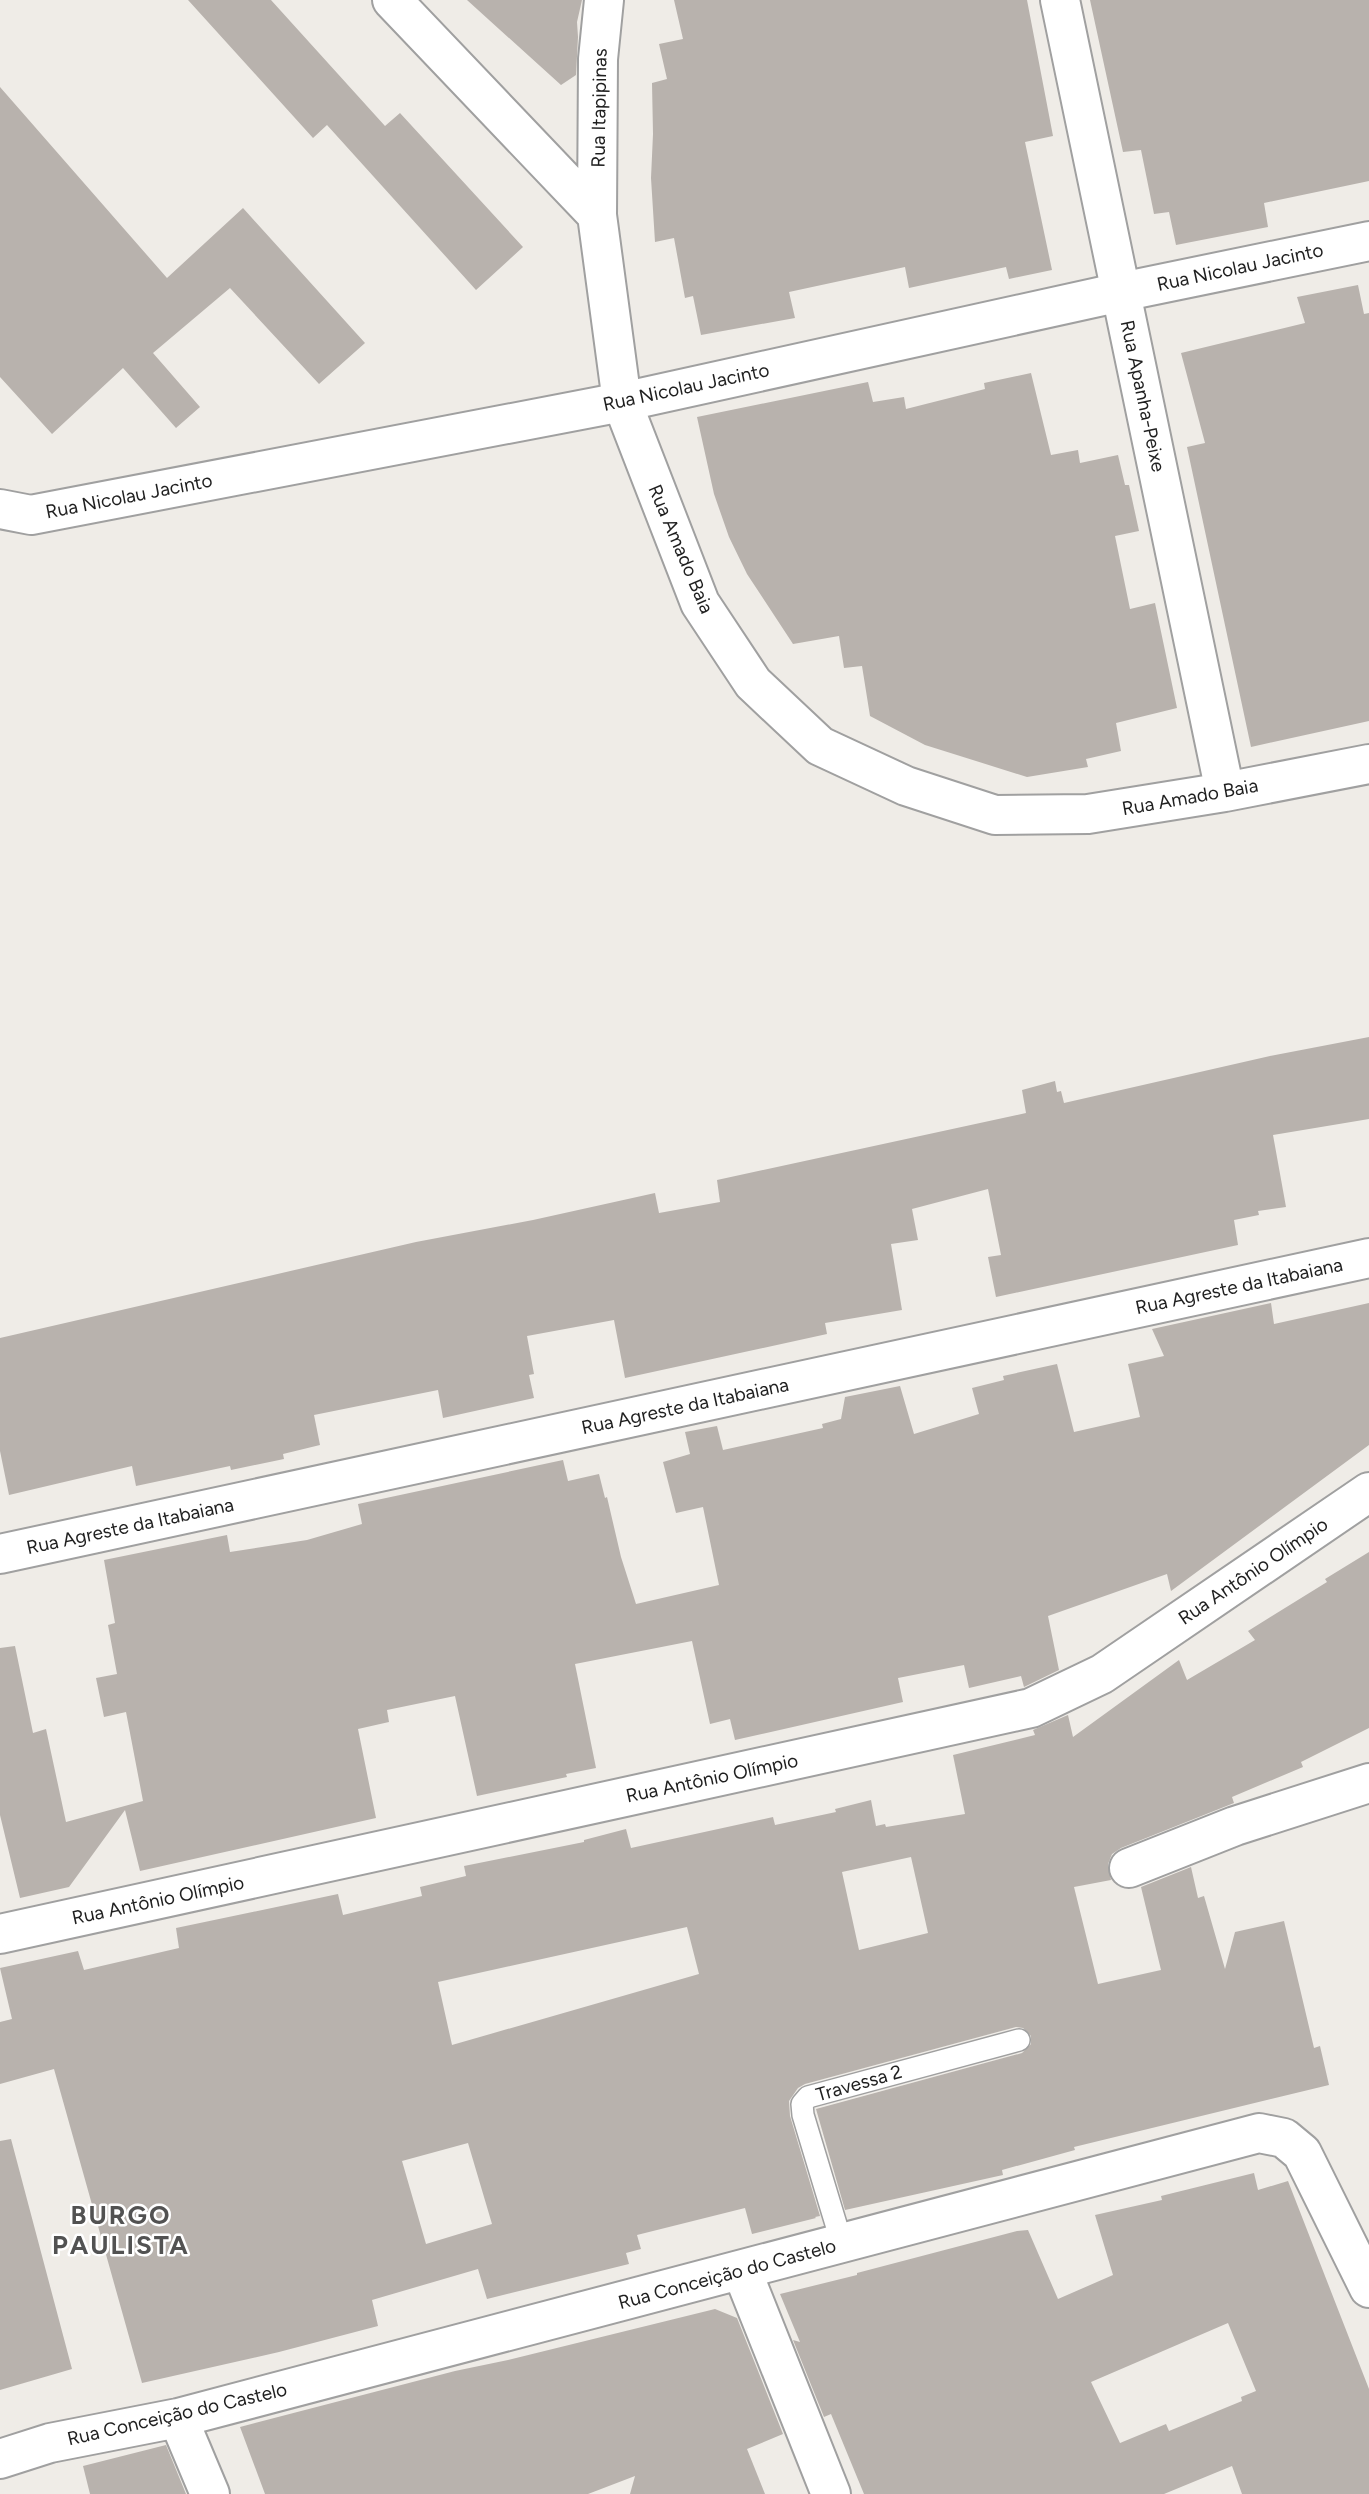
<svg xmlns="http://www.w3.org/2000/svg" width="1369" height="2494" viewBox="0 0 1369 2494" font-family="Figtree,sans-serif">
<style>
.building{fill:#b8b2ad;fill-rule:evenodd}
.lines{fill:none;stroke-linecap:round;stroke-linejoin:round}
.service-casing{stroke:#a0a0a0;stroke-width:24}
.minor-casing{stroke:#a0a0a0;stroke-width:42}
.tertiary-casing{stroke:#a0a0a0;stroke-width:42}
.service{stroke:#fff;stroke-width:21}
.minor{stroke:#fff;stroke-width:38}
.tertiary{stroke:#fff;stroke-width:38}
.labels{text-anchor:middle;dominant-baseline:central;stroke-width:5;stroke-linejoin:round;paint-order:stroke}
.street-label{font-size:19px;fill:#1f1f1f;stroke:#fff}
.district-label{font-size:26px;font-weight:bold;letter-spacing:2px;fill:#525252;stroke:#fff}
</style>
<rect width="100%" height="100%" fill="#efece7"/>
<!-- building -->
<path class="building" d="M 188,0 L 271,0 L 385,126 L 400,113 L 523,247 L 476,290 L 327,125 L 313,138 Z
M 467,0 L 582,0 L 577,22 L 578,37 L 576,75 L 561,85 Z
M 674,0 L 1027,0 L 1053,136 L 1025,142 L 1052,270 L 1009,279 L 1006,267 L 909,288 L 905,267 L 789,292 L 795,318 L 701,335 L 693,296 L 685,298 L 674,238 L 655,242 L 651,178 L 653,134 L 652,83 L 667,79 L 659,44 L 683,39 Z
M 1090,0 L 1369,0 L 1369,181 L 1264,203 L 1268,227 L 1176,245 L 1169,212 L 1154,214 L 1141,150 L 1123,152 Z
M 0,87 L 167,278 L 243,208 L 365,343 L 319,384 L 230,288 L 153,353 L 200,407 L 176,428 L 123,368 L 52,434 L 0,377 Z
M 1358,285 L 1364,314 L 1369,313 L 1369,721 L 1251,747 L 1187,447 L 1205,443 L 1181,353 L 1305,323 L 1297,297 Z
M 1031,373 L 1051,455 L 1078,450 L 1080,463 L 1118,455 L 1125,485 L 1129,485 L 1139,531 L 1115,536 L 1130,609 L 1155,603 L 1177,708 L 1116,723 L 1121,751 L 1086,759 L 1088,767 L 1027,777 L 925,745 L 870,716 L 862,666 L 844,668 L 839,636 L 793,644 L 747,574 L 729,537 L 714,494 L 697,417 L 868,382 L 873,402 L 904,397 L 906,409 L 985,389 L 984,383 Z
M 1369,1037 L 1369,1119 L 1273,1135 L 1286,1207 L 1258,1211 L 1259,1215 L 1234,1220 L 1238,1245 L 996,1297 L 988,1257 L 1001,1255 L 988,1189 L 912,1209 L 918,1240 L 891,1244 L 902,1310 L 825,1323 L 827,1334 L 625,1378 L 614,1320 L 527,1336 L 534,1374 L 529,1375 L 534,1398 L 443,1418 L 438,1390 L 314,1415 L 320,1445 L 283,1454 L 284,1459 L 231,1470 L 230,1466 L 136,1486 L 132,1466 L 9,1495 L 0,1451 L 0,1338 L 416,1242 L 533,1220 L 655,1193 L 659,1213 L 720,1202 L 717,1180 L 1026,1113 L 1022,1090 L 1055,1081 L 1057,1092 L 1061,1091 L 1064,1103 L 1270,1056 Z
M 1271,1303 L 1274,1324 L 1369,1303 L 1369,1445 L 1171,1591 L 1167,1574 L 1048,1616 L 1059,1670 L 1024,1687 L 1021,1676 L 969,1688 L 964,1665 L 898,1678 L 903,1702 L 735,1740 L 730,1719 L 710,1724 L 692,1641 L 575,1664 L 596,1768 L 566,1774 L 567,1777 L 477,1796 L 455,1696 L 387,1710 L 389,1722 L 358,1729 L 376,1818 L 140,1871 L 125,1810 L 69,1887 L 20,1898 L 0,1815 L 0,1648 L 15,1646 L 33,1733 L 46,1729 L 66,1822 L 143,1801 L 126,1712 L 104,1717 L 96,1678 L 117,1674 L 108,1625 L 115,1623 L 104,1560 L 227,1535 L 230,1552 L 307,1540 L 362,1524 L 358,1504 L 563,1460 L 568,1481 L 599,1474 L 605,1498 L 607,1497 L 621,1557 L 636,1604 L 719,1585 L 703,1507 L 676,1513 L 663,1462 L 690,1454 L 685,1432 L 717,1426 L 723,1450 L 823,1428 L 822,1424 L 841,1419 L 845,1397 L 900,1386 L 914,1434 L 979,1414 L 972,1388 L 1004,1380 L 1003,1376 L 1057,1364 L 1074,1432 L 1140,1417 L 1128,1364 L 1164,1356 L 1152,1329 Z
M 1369,1552 L 1369,1728 L 1301,1762 L 1303,1767 L 1232,1797 L 1234,1803 L 1121,1848 L 1112,1854 L 1108,1864 L 1111,1880 L 1074,1887 L 1098,1984 L 1161,1970 L 1141,1887 L 1191,1867 L 1198,1898 L 1204,1896 L 1225,1969 L 1235,1932 L 1284,1921 L 1314,2048 L 1320,2046 L 1329,2085 L 1074,2147 L 1075,2150 L 1002,2170 L 1003,2175 L 845,2210 L 816,2109 L 1022,2053 L 1031,2044 L 1031,2036 L 1023,2028 L 1016,2027 L 805,2084 L 798,2088 L 789,2101 L 790,2116 L 820,2216 L 815,2217 L 816,2218 L 752,2234 L 745,2208 L 637,2235 L 641,2249 L 626,2253 L 629,2264 L 487,2299 L 478,2269 L 372,2300 L 378,2326 L 279,2352 L 142,2383 L 54,2069 L 0,2084 L 0,2022 L 12,2019 L 0,1968 L 78,1951 L 84,1970 L 179,1948 L 176,1928 L 338,1894 L 343,1915 L 422,1896 L 420,1887 L 466,1876 L 464,1866 L 584,1842 L 584,1840 L 626,1829 L 631,1848 L 773,1817 L 775,1825 L 836,1812 L 835,1809 L 871,1800 L 876,1826 L 885,1824 L 886,1827 L 965,1814 L 953,1755 L 1035,1735 L 1033,1730 L 1068,1715 L 1073,1737 L 1179,1660 L 1187,1680 L 1255,1640 L 1248,1631 L 1327,1582 L 1325,1579 ZM 911,1857 L 928,1933 L 859,1950 L 842,1872 ZM 687,1927 L 699,1974 L 452,2045 L 438,1982 ZM 468,2143 L 492,2224 L 426,2244 L 402,2161 Z
M 11,2139 L 72,2369 L 0,2390 L 0,2141 Z
M 1254,2173 L 1258,2190 L 1288,2181 L 1369,2389 L 1369,2494 L 1242,2494 L 1232,2466 L 1164,2494 L 864,2494 L 831,2414 L 824,2417 L 793,2340 L 800,2342 L 780,2294 L 857,2275 L 857,2273 L 1017,2231 L 1028,2230 L 1058,2299 L 1113,2275 L 1095,2215 L 1162,2200 L 1161,2196 ZM 1228,2323 L 1256,2391 L 1241,2397 L 1242,2401 L 1169,2431 L 1166,2424 L 1120,2443 L 1091,2382 Z
M 715,2309 L 737,2318 L 783,2434 L 747,2449 L 765,2494 L 630,2494 L 635,2476 L 588,2494 L 265,2494 L 240,2427 L 455,2371 L 508,2360 Z
M 166,2445 L 186,2494 L 90,2494 L 83,2466 Z"/>
<g class="lines">
<defs>
<path id="service" d="M 842,2244 L 803,2115 L 802,2104 L 808,2097 L 1019,2040"/>
<path id="minor" d="M 392,0 L 597,215
M 604,0 L 598,59 L 597,215 L 622,402 L 700,603 L 753,683 L 820,746 L 906,786 L 995,815 L 1088,814 L 1225,792 L 1369,764
M 1060,0 L 1225,792
M 0,1554 L 1369,1258
M 1129,1868 L 1235,1826 L 1369,1783
M 0,1934 L 1031,1708 L 1102,1674 L 1369,1492
M 742,2271 L 831,2494
M 178,2418 L 210,2494
M 0,2459 L 50,2443 L 178,2418 L 1259,2133 L 1284,2138 L 1302,2153 L 1369,2288"/>
<path id="tertiary" d="M 0,509 L 31,515 L 622,402 L 1121,292 L 1369,241"/>
</defs>
<!-- service casing -->
<use href="#service" class="service-casing"/>
<!-- minor casing -->
<use href="#minor" class="minor-casing"/>
<!-- tertiary casing -->
<use href="#tertiary" class="tertiary-casing"/>
<!-- service -->
<use href="#service" class="service"/>
<!-- minor -->
<use href="#minor" class="minor"/>
<!-- tertiary -->
<use href="#tertiary" class="tertiary"/>
</g>
<g class="labels">
<!-- street labels -->
<g class="street-label">
<text transform="translate(599 108) rotate(-89)">Rua Itapipinas</text>
<text transform="translate(1240 267) rotate(-12)">Rua Nicolau Jacinto</text>
<text transform="translate(686 387) rotate(-12)">Rua Nicolau Jacinto</text>
<text transform="translate(1143 396) rotate(78)">Rua Apanha-Peixe</text>
<text transform="translate(129 496) rotate(-11)">Rua Nicolau Jacinto</text>
<text transform="translate(681 549) rotate(67)">Rua Amado Baia</text>
<text transform="translate(1190 797) rotate(-10)">Rua Amado Baia</text>
<text transform="translate(1239 1286) rotate(-12)">Rua Agreste da Itabaiana</text>
<text transform="translate(685 1406) rotate(-12)">Rua Agreste da Itabaiana</text>
<text transform="translate(130 1526) rotate(-12)">Rua Agreste da Itabaiana</text>
<text transform="translate(1253 1571) rotate(-34)">Rua Antônio Olímpio</text>
<text transform="translate(712 1778) rotate(-12)">Rua Antônio Olímpio</text>
<text transform="translate(158 1900) rotate(-12)">Rua Antônio Olímpio</text>
<text transform="translate(859 2083) rotate(-16)">Travessa 2</text>
<text transform="translate(727 2274) rotate(-15)">Rua Conceição do Castelo</text>
<text transform="translate(177 2414) rotate(-13)">Rua Conceição do Castelo</text>
</g>
<!-- district labels -->
<g class="district-label">
<text x="121" y="2215">BURGO<tspan x="121" dy="30">PAULISTA</tspan></text>
</g>
</g>
</svg>
